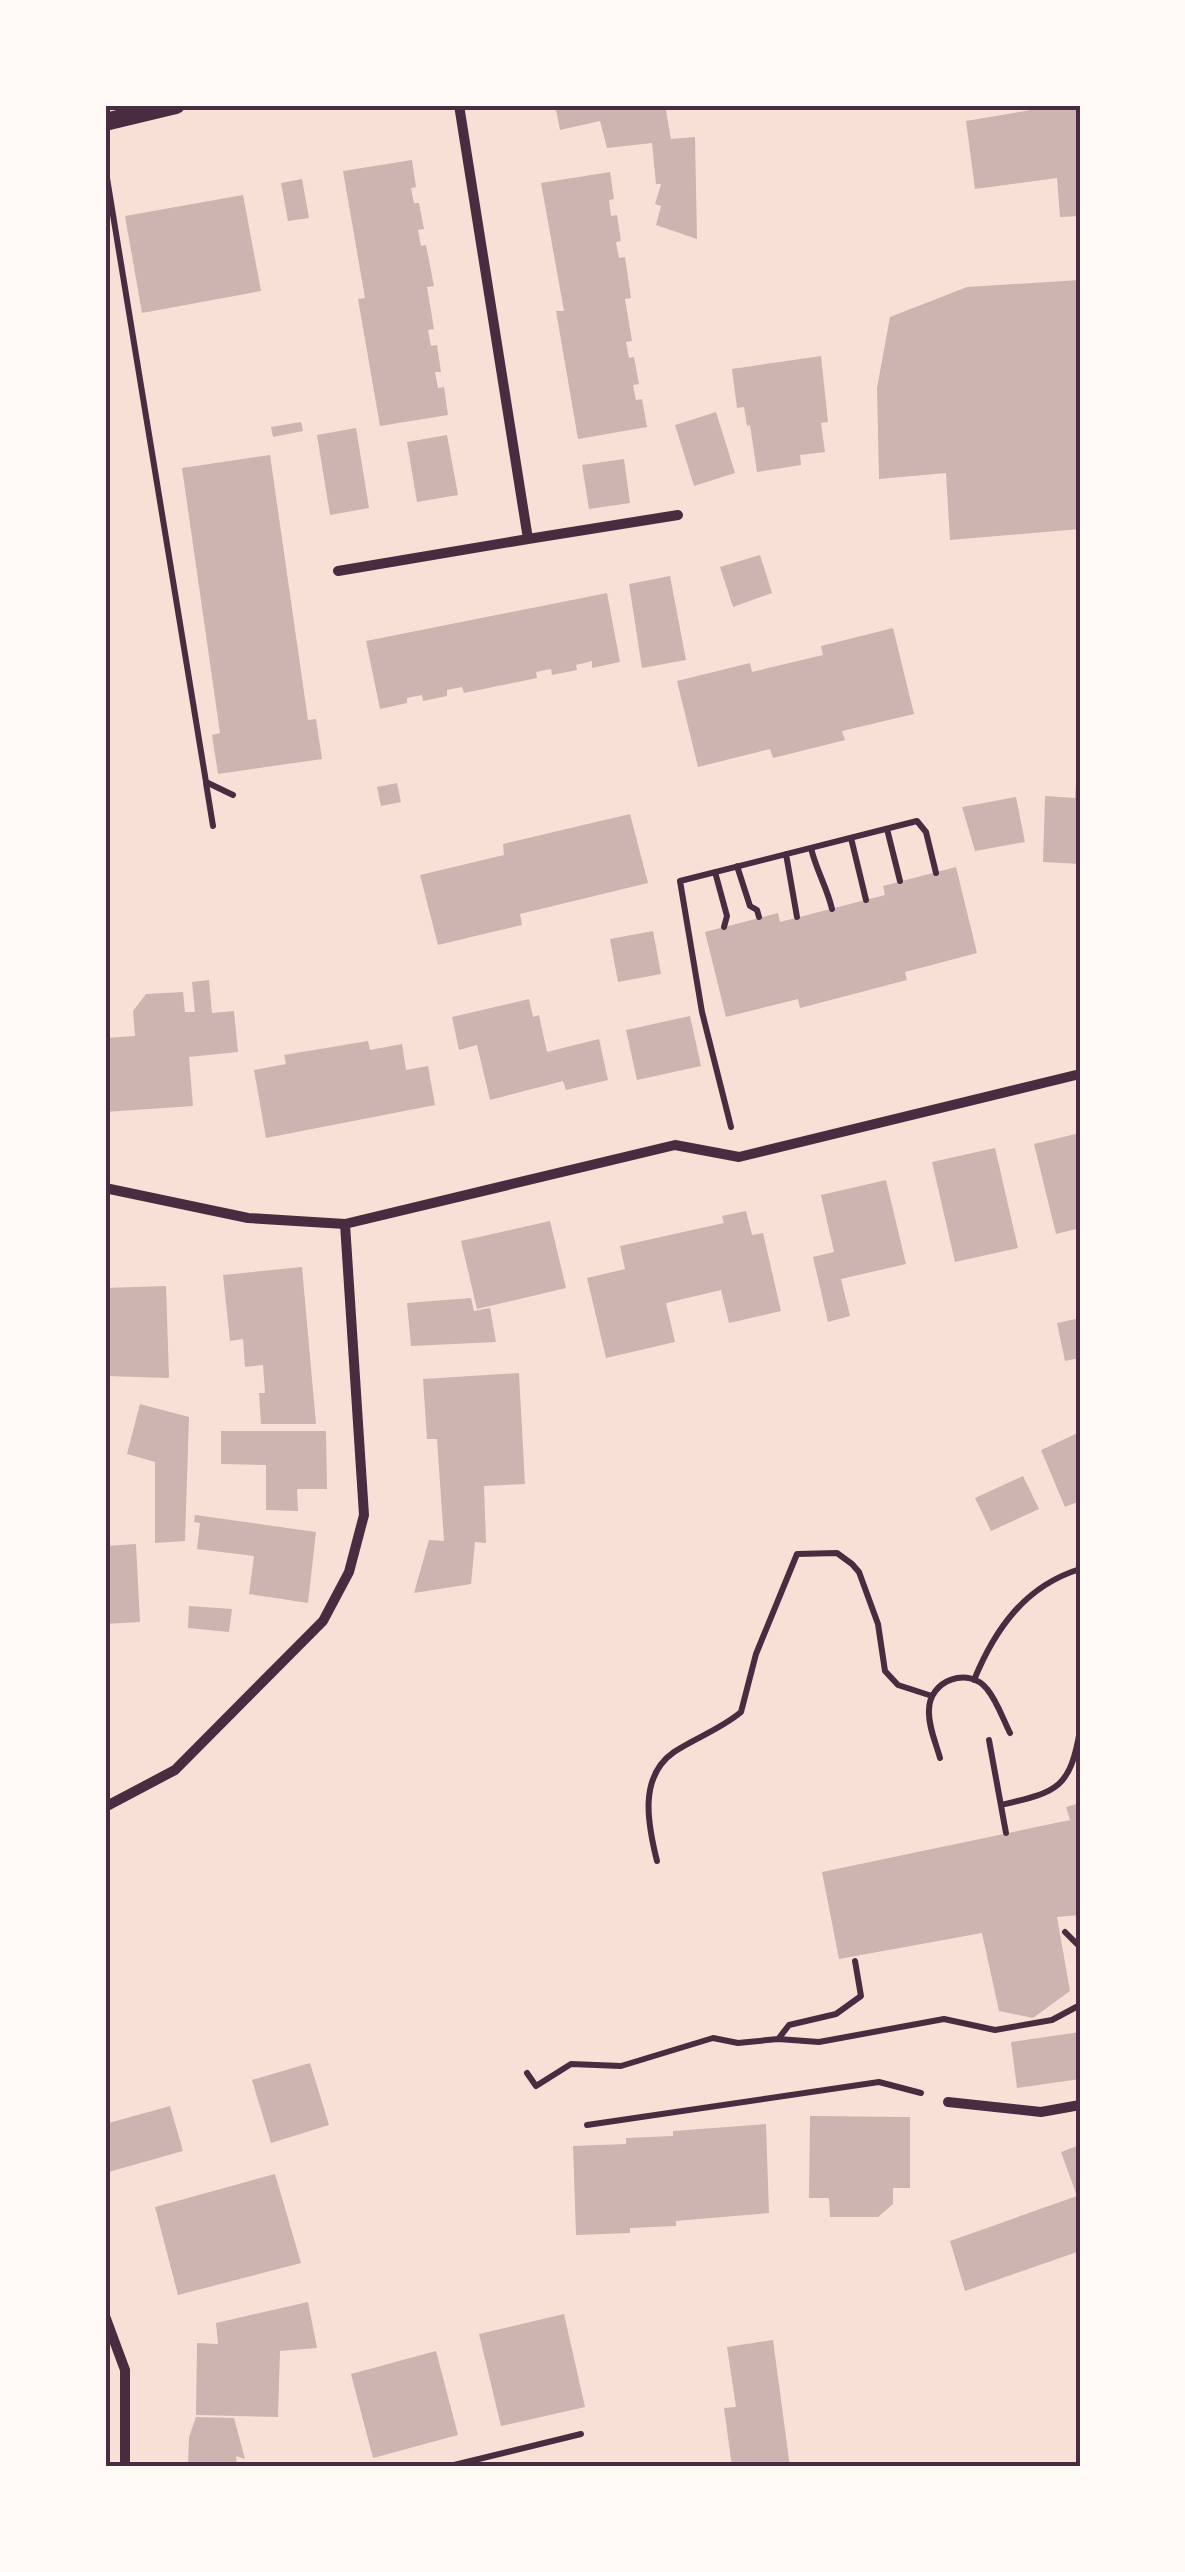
<svg xmlns="http://www.w3.org/2000/svg" width="1185" height="2572" viewBox="0 0 1185 2572" font-family="'Sofia Sans Condensed',sans-serif">
<style>
.building{fill:#ccb4b1}
.lines{fill:none;stroke-linecap:round;stroke-linejoin:round}
.path{stroke:#4a2c40;stroke-width:6}
.minor{stroke:#4a2c40;stroke-width:10}
.tertiary{stroke:#4a2c40;stroke-width:18}
.neatline{fill:none;stroke:#4a2c40;stroke-width:4}
</style>
<rect width="100%" height="100%" fill="#f7e1d7"/>
<!-- building -->
<path class="building" d="M 555,105 L 665,105 L 671,139 L 695,137 L 697,239 L 656,225 L 661,206 L 655,204 L 661,184 L 656,184 L 652,143 L 607,148 L 600,121 L 560,130 Z
M 1060,105 L 1080,105 L 1080,216 L 1060,217 L 1057,178 L 975,189 L 966,121 Z
M 412,160 L 416,187 L 411,188 L 414,203 L 419,203 L 424,229 L 418,230 L 421,246 L 426,245 L 434,286 L 427,287 L 434,329 L 428,330 L 431,346 L 437,345 L 441,372 L 435,372 L 438,388 L 444,387 L 448,415 L 380,426 L 358,299 L 365,298 L 343,171 Z
M 610,172 L 614,199 L 609,200 L 611,216 L 617,215 L 621,241 L 616,242 L 619,258 L 625,257 L 631,298 L 625,299 L 632,341 L 626,342 L 629,358 L 634,357 L 639,384 L 633,385 L 636,400 L 642,399 L 647,427 L 578,439 L 556,311 L 564,311 L 541,183 Z
M 302,179 L 309,218 L 288,221 L 281,183 Z
M 243,195 L 261,291 L 142,313 L 125,216 Z
M 1080,280 L 1080,529 L 950,540 L 946,473 L 879,479 L 877,388 L 890,317 L 967,287 Z
M 821,356 L 828,422 L 821,423 L 825,452 L 800,455 L 801,465 L 757,472 L 750,425 L 747,426 L 744,407 L 737,408 L 732,369 Z
M 716,412 L 735,473 L 694,486 L 675,425 Z
M 301,422 L 303,431 L 273,437 L 271,427 Z
M 356,428 L 369,508 L 330,515 L 317,435 Z
M 447,435 L 458,495 L 417,502 L 407,442 Z
M 270,455 L 308,720 L 316,719 L 322,759 L 218,774 L 212,735 L 220,733 L 182,468 Z
M 624,459 L 630,503 L 589,509 L 582,465 Z
M 760,555 L 772,593 L 733,607 L 720,567 Z
M 670,576 L 686,660 L 642,668 L 629,584 Z
M 607,593 L 620,662 L 592,668 L 592,661 L 576,665 L 577,670 L 552,675 L 551,669 L 536,672 L 537,678 L 464,693 L 462,687 L 447,690 L 447,696 L 423,701 L 422,695 L 407,698 L 407,703 L 380,709 L 366,641 Z
M 893,628 L 914,714 L 842,731 L 845,740 L 773,758 L 770,749 L 698,767 L 677,681 L 750,663 L 752,672 L 823,655 L 821,646 Z
M 397,783 L 401,802 L 381,806 L 377,787 Z
M 1076,784 L 1080,784 L 1080,864 L 1043,862 L 1045,796 L 1075,798 Z
M 1016,797 L 1025,842 L 975,851 L 962,807 Z
M 630,814 L 648,883 L 520,914 L 522,925 L 438,945 L 420,875 L 504,855 L 503,844 Z
M 956,867 L 977,953 L 905,972 L 907,980 L 800,1008 L 798,999 L 726,1017 L 705,932 L 778,913 L 780,922 L 885,895 L 883,886 Z
M 653,931 L 661,974 L 618,982 L 610,939 Z
M 209,980 L 212,1013 L 234,1011 L 238,1052 L 189,1057 L 193,1106 L 105,1112 L 105,1038 L 135,1036 L 133,1011 L 146,994 L 183,992 L 185,1012 L 195,1012 L 192,982 Z
M 529,999 L 533,1017 L 539,1015 L 547,1052 L 599,1039 L 608,1080 L 566,1090 L 563,1081 L 490,1100 L 477,1045 L 459,1050 L 452,1017 Z
M 690,1016 L 701,1066 L 637,1080 L 626,1030 Z
M 368,1041 L 370,1050 L 402,1044 L 406,1070 L 428,1066 L 435,1105 L 266,1138 L 254,1070 L 286,1064 L 284,1055 Z
M 1080,1133 L 1080,1228 L 1056,1234 L 1034,1144 Z
M 995,1148 L 1018,1248 L 955,1262 L 932,1162 Z
M 886,1180 L 906,1264 L 841,1279 L 850,1316 L 828,1322 L 813,1257 L 834,1252 L 821,1195 Z
M 746,1211 L 752,1235 L 763,1233 L 781,1311 L 729,1323 L 721,1290 L 666,1303 L 675,1342 L 606,1358 L 587,1278 L 625,1269 L 620,1246 L 724,1223 L 722,1216 Z
M 550,1221 L 566,1288 L 477,1309 L 461,1241 Z
M 302,1267 L 316,1424 L 261,1424 L 259,1393 L 265,1393 L 263,1365 L 245,1367 L 243,1339 L 230,1341 L 223,1275 Z
M 166,1286 L 169,1378 L 105,1376 L 105,1288 Z
M 471,1298 L 474,1311 L 490,1308 L 496,1342 L 411,1346 L 407,1303 Z
M 1080,1318 L 1080,1358 L 1065,1361 L 1057,1323 Z
M 519,1373 L 525,1484 L 484,1486 L 486,1543 L 475,1542 L 471,1584 L 414,1593 L 429,1540 L 444,1541 L 437,1439 L 427,1439 L 423,1379 Z
M 140,1404 L 189,1417 L 185,1541 L 155,1543 L 155,1462 L 127,1454 Z
M 221,1431 L 326,1431 L 327,1489 L 297,1489 L 298,1511 L 266,1510 L 266,1465 L 221,1464 Z
M 1080,1432 L 1080,1501 L 1065,1507 L 1041,1450 Z
M 1023,1476 L 1039,1509 L 991,1531 L 975,1498 Z
M 195,1515 L 316,1532 L 308,1603 L 249,1594 L 254,1556 L 197,1549 L 200,1523 L 194,1522 Z
M 136,1544 L 140,1622 L 105,1624 L 105,1546 Z
M 189,1606 L 232,1609 L 229,1632 L 188,1628 Z
M 1080,1803 L 1080,1915 L 1057,1917 L 1070,1991 L 1033,2018 L 999,2011 L 982,1933 L 839,1959 L 822,1872 L 1070,1820 L 1066,1807 Z
M 1080,2032 L 1080,2079 L 1017,2088 L 1011,2042 Z
M 310,2063 L 329,2125 L 271,2143 L 252,2080 Z
M 170,2106 L 183,2151 L 105,2173 L 105,2124 Z
M 810,2116 L 910,2117 L 910,2188 L 893,2188 L 893,2204 L 878,2217 L 830,2217 L 829,2198 L 809,2198 Z
M 766,2124 L 769,2213 L 676,2221 L 676,2226 L 630,2228 L 630,2233 L 576,2235 L 573,2146 L 626,2144 L 626,2138 L 673,2136 L 673,2131 Z
M 1080,2145 L 1080,2251 L 965,2291 L 950,2241 L 1077,2196 L 1061,2152 Z
M 275,2174 L 301,2263 L 178,2295 L 155,2207 Z
M 308,2302 L 317,2348 L 280,2351 L 278,2417 L 196,2415 L 197,2343 L 218,2344 L 216,2323 Z
M 564,2314 L 585,2407 L 501,2426 L 479,2334 Z
M 773,2340 L 790,2467 L 732,2467 L 724,2408 L 736,2407 L 727,2347 Z
M 436,2351 L 458,2435 L 373,2458 L 351,2374 Z
M 196,2417 L 234,2418 L 245,2459 L 236,2456 L 237,2467 L 188,2467 L 189,2437 Z"/>
<g class="lines">
<!-- path -->
<path class="path" d="M 105,166 L 206,782 L 233,795
M 206,783 L 213,826
M 887,829 L 900,881
M 851,838 L 866,900
M 811,848 C 816,870 827,887 832,909
M 786,854 L 797,917
M 737,866 L 750,906 L 757,910 L 759,917
M 715,872 L 727,916 L 724,927
M 731,1127 L 702,1012 L 680,881 L 917,821 L 926,832 L 936,873
M 974,1680 C 995,1629 1025,1586 1080,1569
M 989,1740 L 1006,1833
M 940,1758 C 936,1743 928,1726 929,1710 C 929,1680 969,1666 987,1689 C 997,1701 1003,1719 1010,1733
M 1001,1805 C 1056,1792 1070,1790 1080,1730
M 657,1861 C 648,1825 638,1777 674,1752 C 695,1738 721,1729 741,1712 L 756,1654 L 797,1554 L 837,1553 L 852,1564 L 859,1572 L 878,1624 L 885,1671 L 898,1685 L 932,1696
M 1065,1932 L 1080,1947
M 779,2038 L 789,2025 L 836,2014 L 861,1996 L 855,1961
M 527,2073 L 536,2086 L 571,2064 L 621,2066 L 713,2038 L 738,2043 L 778,2039 L 819,2042 L 944,2019 L 995,2030 L 1052,2020 L 1080,2005
M 587,2125 L 879,2082 L 921,2093
M 446,2467 L 581,2434"/>
<!-- minor -->
<path class="minor" d="M 528,539 L 678,515
M 338,571 L 528,539 L 459,105
M 105,1188 L 248,1218 L 345,1224
M 105,1807 L 175,1770 L 323,1621 L 349,1572 L 364,1515 L 345,1224 L 675,1145 L 739,1157 L 1080,1074
M 948,2102 L 1041,2112 L 1080,2105
M 105,2316 L 125,2370 L 125,2467"/>
<!-- tertiary -->
<path class="tertiary" d="M 105,122 L 176,105"/>
</g>
<!-- border -->
<rect width="1185" height="2572" fill="none" stroke="#fffaf5" stroke-width="215"/>
<rect x="108" y="108" width="970" height="2356" class="neatline"/>
</svg>
